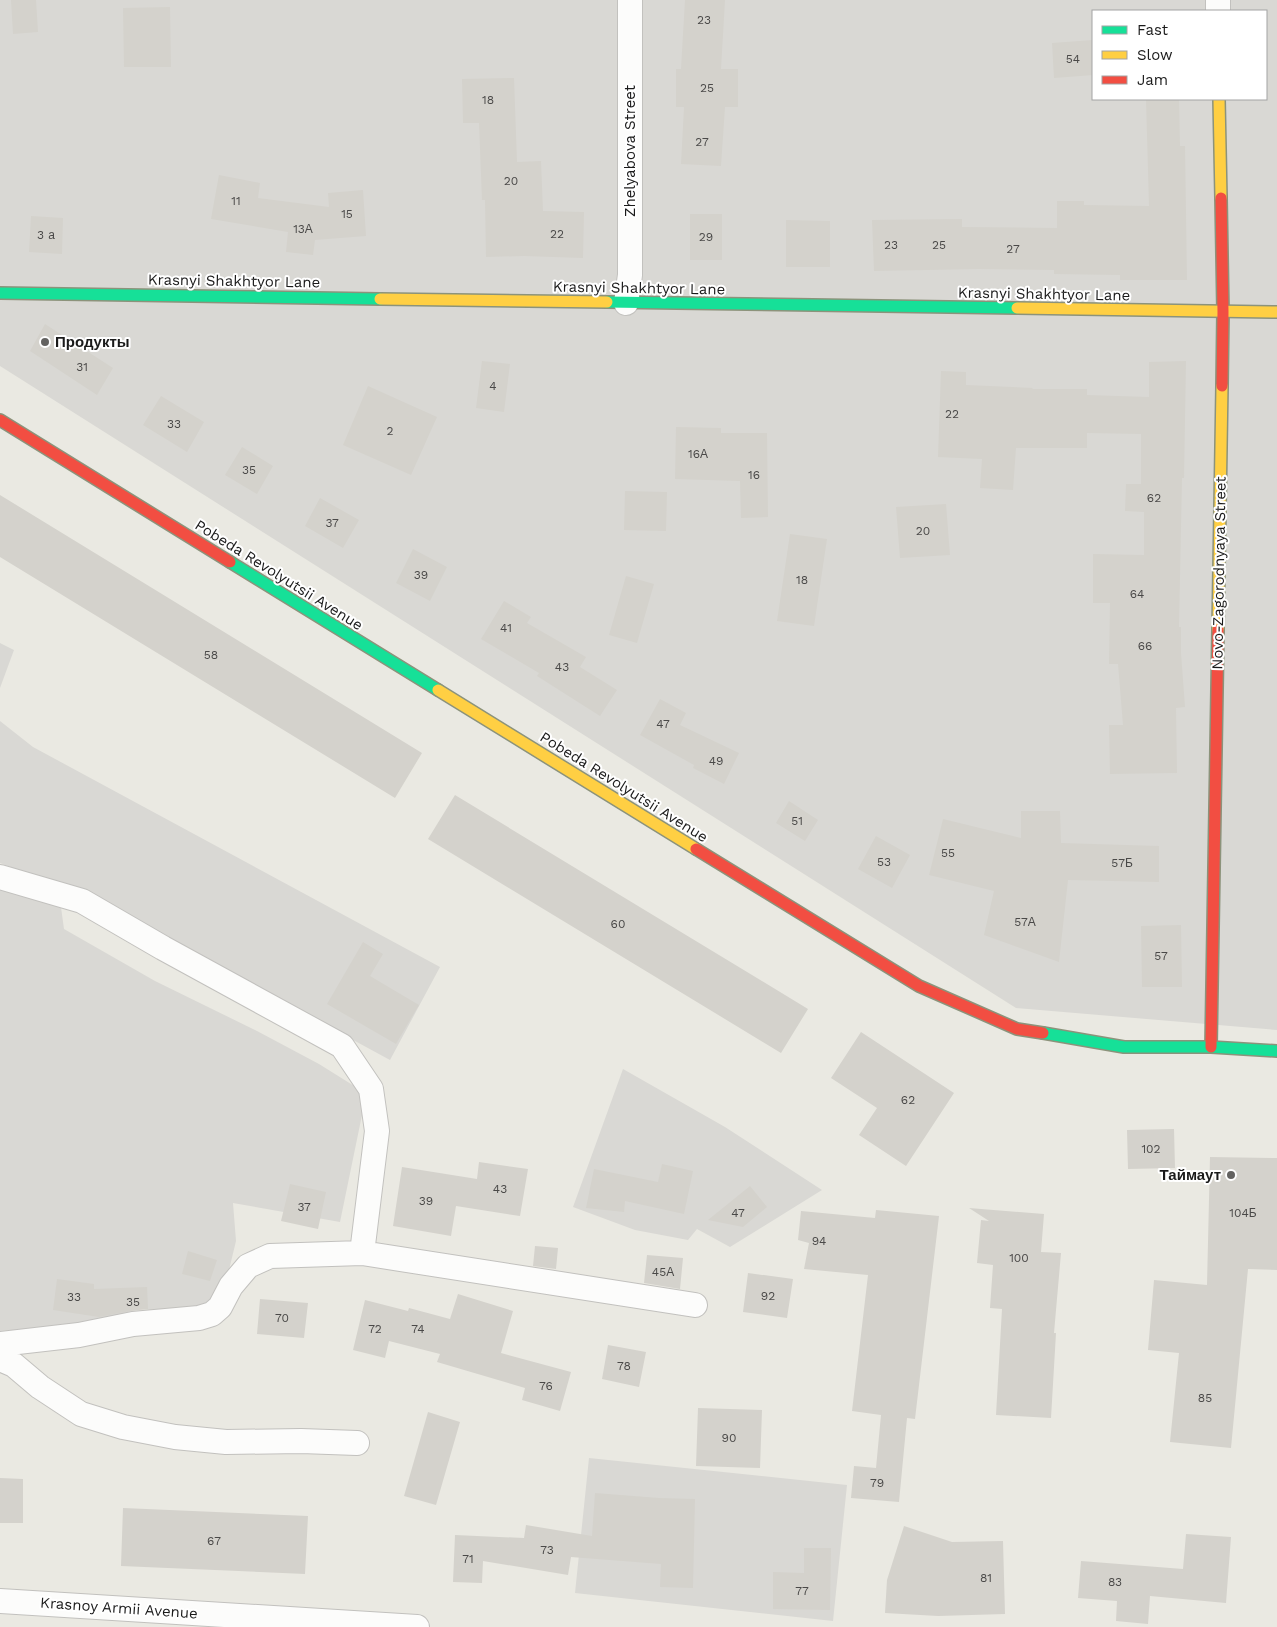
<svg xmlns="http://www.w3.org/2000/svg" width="1277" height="1627" viewBox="0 0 1277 1627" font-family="'Work Sans',sans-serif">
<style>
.residential{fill:#d9d8d4;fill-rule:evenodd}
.building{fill:#d4d2cc}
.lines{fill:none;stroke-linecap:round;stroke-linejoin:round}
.street-casing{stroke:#c2c1be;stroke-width:26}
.fast-casing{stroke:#8c937b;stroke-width:14}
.slow-casing{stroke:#8c937b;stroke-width:14}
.jam-casing{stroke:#8c937b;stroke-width:14}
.street{stroke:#fcfcfb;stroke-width:24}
.fast{stroke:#16e098;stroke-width:11}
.slow{stroke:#ffcf43;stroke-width:11}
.jam{stroke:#f24e42;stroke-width:11}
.poi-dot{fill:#636260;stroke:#fff;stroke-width:2}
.labels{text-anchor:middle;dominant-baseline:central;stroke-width:4;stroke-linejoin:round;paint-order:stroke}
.number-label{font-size:12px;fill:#4a4948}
.street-label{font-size:15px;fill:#1a1a1a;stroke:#fff}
.poi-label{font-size:15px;font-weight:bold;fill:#1a1a1a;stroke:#fff;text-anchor:start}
</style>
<rect width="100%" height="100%" fill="#eae9e2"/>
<!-- residential -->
<path class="residential" d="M 0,0 L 1277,0 L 1277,1030 L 1016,1008 L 0,366 ZM 1093,11 L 1266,11 L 1266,99 L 1093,99 Z
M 0,643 L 14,650 L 0,688 Z
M 0,721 L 33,747 L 440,967 L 390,1060 L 88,896 L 0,863 Z
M 0,886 L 60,900 L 64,929 L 155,981 L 257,1031 L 319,1064 L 359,1089 L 362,1115 L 340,1222 L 233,1203 L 236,1241 L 223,1295 L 209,1312 L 139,1309 L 70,1327 L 0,1331 Z
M 623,1069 L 725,1127 L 822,1190 L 730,1247 L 697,1229 L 688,1240 L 635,1230 L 573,1207 Z
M 589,1458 L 847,1485 L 833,1621 L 575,1593 Z"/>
<!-- building -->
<path class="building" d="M 11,0 L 36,0 L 38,32 L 13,34 Z
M 685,0 L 725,0 L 721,69 L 738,69 L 738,107 L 725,107 L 721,166 L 681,164 L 684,107 L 676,107 L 676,69 L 681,69 Z
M 170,7 L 171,67 L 124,67 L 123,8 Z
M 1093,40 L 1093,75 L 1054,78 L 1052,43 Z
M 514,78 L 517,162 L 541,161 L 543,211 L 584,212 L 583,258 L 524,256 L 486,257 L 485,200 L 482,200 L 479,123 L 463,123 L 462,79 Z
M 1146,99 L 1179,99 L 1180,146 L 1185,146 L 1187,280 L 1120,280 L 1120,275 L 1054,274 L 1054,270 L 979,269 L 874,271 L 872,220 L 962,219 L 962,227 L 1057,228 L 1057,201 L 1084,201 L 1084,205 L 1149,206 Z
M 219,175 L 260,183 L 258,198 L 329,207 L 328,193 L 363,190 L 366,236 L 315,240 L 313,255 L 286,252 L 288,232 L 211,219 Z
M 690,214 L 722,214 L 722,260 L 690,260 Z
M 31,216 L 63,218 L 62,254 L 29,252 Z
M 786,220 L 830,221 L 830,267 L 786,267 Z
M 45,324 L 113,368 L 97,395 L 30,351 Z
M 482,361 L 510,364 L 504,412 L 476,408 Z
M 1186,361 L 1184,478 L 1182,478 L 1179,627 L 1181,627 L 1181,653 L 1185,707 L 1176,708 L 1177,773 L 1110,774 L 1109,725 L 1123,725 L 1118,664 L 1109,664 L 1110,603 L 1093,603 L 1093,554 L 1144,555 L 1144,512 L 1125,511 L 1126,484 L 1141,484 L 1141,434 L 1087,433 L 1087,448 L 1016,448 L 1013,490 L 980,488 L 982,459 L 938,457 L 941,371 L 966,372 L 966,385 L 1033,388 L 1032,389 L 1087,389 L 1087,395 L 1149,397 L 1149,362 Z
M 368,386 L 437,417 L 411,475 L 343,445 Z
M 161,396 L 204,422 L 187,452 L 143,425 Z
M 676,427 L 721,428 L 721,433 L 767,433 L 768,517 L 741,518 L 740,481 L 675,479 Z
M 242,447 L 273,466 L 257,494 L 225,475 Z
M 625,491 L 667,492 L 666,531 L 624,530 Z
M 0,495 L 422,753 L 395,798 L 0,557 Z
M 320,498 L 359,520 L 343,548 L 305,526 Z
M 946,504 L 950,555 L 900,558 L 896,507 Z
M 790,534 L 827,539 L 814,626 L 777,621 Z
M 413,549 L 447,567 L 430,601 L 396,583 Z
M 626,576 L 654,584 L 637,643 L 609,635 Z
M 504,601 L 531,617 L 527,623 L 586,657 L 580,667 L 617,690 L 600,716 L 537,676 L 539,673 L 481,639 Z
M 660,699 L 686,713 L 680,725 L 739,753 L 724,784 L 693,768 L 694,765 L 640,735 Z
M 455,795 L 808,1009 L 781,1053 L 428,839 Z
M 789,801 L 818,820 L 805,841 L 776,823 Z
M 1021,811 L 1060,811 L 1061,843 L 1159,846 L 1159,882 L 1068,880 L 1059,962 L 984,935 L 994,891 L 929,875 L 943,819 L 1021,838 Z
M 876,836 L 910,855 L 892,888 L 858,869 Z
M 1181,925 L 1182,987 L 1142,987 L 1141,926 Z
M 363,942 L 383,954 L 370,976 L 419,1005 L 396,1044 L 327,1004 Z
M 861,1032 L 954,1093 L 906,1166 L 859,1135 L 877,1108 L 831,1078 Z
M 1174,1129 L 1175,1168 L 1128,1169 L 1127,1130 Z
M 1210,1157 L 1277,1158 L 1277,1270 L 1248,1269 L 1231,1448 L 1170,1442 L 1179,1353 L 1148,1350 L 1154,1280 L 1207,1285 Z
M 479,1162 L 528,1169 L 520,1216 L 456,1206 L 451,1236 L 393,1226 L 402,1167 L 477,1179 Z
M 662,1164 L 693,1171 L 684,1214 L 625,1201 L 624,1212 L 586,1208 L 594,1169 L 658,1182 Z
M 290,1184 L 326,1192 L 318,1229 L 281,1221 Z
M 750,1186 L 767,1207 L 743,1227 L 708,1220 Z
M 969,1208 L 1044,1214 L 1041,1252 L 1061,1253 L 1054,1333 L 1056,1333 L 1051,1418 L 996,1415 L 1002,1309 L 990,1308 L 993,1265 L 977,1263 L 981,1220 L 989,1221 Z
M 876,1210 L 939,1216 L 915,1419 L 907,1418 L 899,1502 L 851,1498 L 854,1466 L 876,1468 L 881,1415 L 852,1411 L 868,1275 L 804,1269 L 809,1243 L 798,1240 L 801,1211 L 875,1218 Z
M 535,1246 L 558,1248 L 556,1269 L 533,1266 Z
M 188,1251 L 217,1260 L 210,1281 L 182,1274 Z
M 647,1255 L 683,1258 L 680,1289 L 644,1283 Z
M 748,1273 L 793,1279 L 787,1318 L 743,1312 Z
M 57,1279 L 94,1284 L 94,1289 L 147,1287 L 148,1309 L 130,1311 L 99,1317 L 53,1310 Z
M 458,1294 L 513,1311 L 501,1353 L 571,1372 L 560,1411 L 522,1400 L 525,1388 L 437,1362 L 440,1354 L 389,1341 L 385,1358 L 353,1350 L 365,1300 L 408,1311 L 409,1308 L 450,1319 Z
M 260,1299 L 308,1303 L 304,1338 L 257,1334 Z
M 608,1345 L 646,1352 L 639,1387 L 602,1379 Z
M 698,1408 L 762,1410 L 760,1468 L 696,1466 Z
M 428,1412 L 460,1422 L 436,1505 L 404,1496 Z
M 0,1478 L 23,1479 L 23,1523 L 0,1523 Z
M 595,1493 L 659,1498 L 695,1499 L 693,1588 L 660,1587 L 661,1564 L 571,1557 L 568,1575 L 483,1561 L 482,1583 L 453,1582 L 455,1535 L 524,1538 L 526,1525 L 592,1536 Z
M 123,1508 L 308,1516 L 305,1574 L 121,1566 Z
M 904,1526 L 952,1542 L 1003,1541 L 1005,1614 L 938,1616 L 885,1613 L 887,1580 Z
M 1186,1534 L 1231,1537 L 1226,1603 L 1150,1596 L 1148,1624 L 1116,1621 L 1117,1601 L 1078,1598 L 1081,1561 L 1183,1569 Z
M 804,1548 L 831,1548 L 830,1610 L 773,1609 L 773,1572 L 804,1573 Z"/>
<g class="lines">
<defs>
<path id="street" d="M 1218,0 L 1218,11
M 626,303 L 630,275 L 630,0
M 0,877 L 82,901 L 163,948 L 342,1046 L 371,1089 L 377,1131 L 362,1253
M 0,1344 L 79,1335 L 133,1324 L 199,1318 L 212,1314 L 220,1307 L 231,1286 L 248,1266 L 270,1256 L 362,1253 L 695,1305
M 0,1359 L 14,1365 L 40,1387 L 81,1414 L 123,1427 L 175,1437 L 226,1442 L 301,1441 L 357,1443
M 0,1601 L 417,1627"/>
<path id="fast" d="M 0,293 L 380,299
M 607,302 L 1017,308
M 230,562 L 438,690
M 1043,1033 L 1124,1047 L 1211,1047 L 1277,1051"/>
<path id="slow" d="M 1219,99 L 1221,198
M 380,299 L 607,302
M 1017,308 L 1277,312
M 1218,630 L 1222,386
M 438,690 L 696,849"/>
<path id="jam" d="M 1221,198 L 1223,312 L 1222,386
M 0,420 L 230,562
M 696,849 L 919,986 L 1017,1029 L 1043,1033
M 1211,1047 L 1218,630"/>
</defs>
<!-- street casing -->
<use href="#street" class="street-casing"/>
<!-- fast casing -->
<use href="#fast" class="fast-casing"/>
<!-- slow casing -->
<use href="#slow" class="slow-casing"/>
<!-- jam casing -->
<use href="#jam" class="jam-casing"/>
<!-- street -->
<use href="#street" class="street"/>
<!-- fast -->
<use href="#fast" class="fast"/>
<!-- slow -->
<use href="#slow" class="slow"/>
<!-- jam -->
<use href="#jam" class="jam"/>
</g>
<!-- markers -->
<g class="poi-dot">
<circle cx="45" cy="342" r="5"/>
<circle cx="1231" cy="1175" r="5"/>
</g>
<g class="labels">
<!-- number labels -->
<g class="number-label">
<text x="704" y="20">23</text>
<text x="1073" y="59">54</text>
<text x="707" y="88">25</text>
<text x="488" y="100">18</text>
<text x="702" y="142">27</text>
<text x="511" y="181">20</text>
<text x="236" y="201">11</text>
<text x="347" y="214">15</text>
<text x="303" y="229">13А</text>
<text x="557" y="234">22</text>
<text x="46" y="235">3 а</text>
<text x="706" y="237">29</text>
<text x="891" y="245">23</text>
<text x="939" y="245">25</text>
<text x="1013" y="249">27</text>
<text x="82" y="367">31</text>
<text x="493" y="386">4</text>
<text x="952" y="414">22</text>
<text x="174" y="424">33</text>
<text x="390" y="431">2</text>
<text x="698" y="454">16А</text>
<text x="249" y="470">35</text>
<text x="754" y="475">16</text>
<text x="1154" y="498">62</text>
<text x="332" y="523">37</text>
<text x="923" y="531">20</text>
<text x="421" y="575">39</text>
<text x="802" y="580">18</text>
<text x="1137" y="594">64</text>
<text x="506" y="628">41</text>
<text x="1145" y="646">66</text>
<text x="211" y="655">58</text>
<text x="562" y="667">43</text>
<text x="663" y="724">47</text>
<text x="716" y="761">49</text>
<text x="797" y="821">51</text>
<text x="948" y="853">55</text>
<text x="884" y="862">53</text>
<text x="1122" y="863">57Б</text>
<text x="1025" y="922">57А</text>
<text x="618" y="924">60</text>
<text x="1161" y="956">57</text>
<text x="908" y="1100">62</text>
<text x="1151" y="1149">102</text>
<text x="500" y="1189">43</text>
<text x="426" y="1201">39</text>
<text x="304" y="1207">37</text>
<text x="738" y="1213">47</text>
<text x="1243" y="1213">104Б</text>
<text x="819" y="1241">94</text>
<text x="1019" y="1258">100</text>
<text x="663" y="1272">45А</text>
<text x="768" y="1296">92</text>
<text x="74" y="1297">33</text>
<text x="133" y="1302">35</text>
<text x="282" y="1318">70</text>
<text x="375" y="1329">72</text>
<text x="418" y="1329">74</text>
<text x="624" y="1366">78</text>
<text x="546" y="1386">76</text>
<text x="1205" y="1398">85</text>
<text x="729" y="1438">90</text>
<text x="877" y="1483">79</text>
<text x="214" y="1541">67</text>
<text x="547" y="1550">73</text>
<text x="468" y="1559">71</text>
<text x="986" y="1578">81</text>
<text x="1115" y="1582">83</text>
<text x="802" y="1591">77</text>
</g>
<!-- street labels -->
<g class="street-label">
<text transform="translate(630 151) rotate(-90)">Zhelyabova Street</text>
<text transform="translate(234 281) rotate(1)">Krasnyi Shakhtyor Lane</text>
<text transform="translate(639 288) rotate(1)">Krasnyi Shakhtyor Lane</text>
<text transform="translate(1044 294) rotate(1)">Krasnyi Shakhtyor Lane</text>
<text transform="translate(1219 573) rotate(-89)">Novo-Zagorodnyaya Street</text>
<text transform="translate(279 575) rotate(32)">Pobeda Revolyutsii Avenue</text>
<text transform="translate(624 787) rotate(32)">Pobeda Revolyutsii Avenue</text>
<text transform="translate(119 1608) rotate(4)">Krasnoy Armii Avenue</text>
</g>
<!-- poi labels -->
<g class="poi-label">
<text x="55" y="342">Продукты</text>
<text x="1221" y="1175" text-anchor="end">Таймаут</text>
</g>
</g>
<!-- legend -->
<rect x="1092" y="10" width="175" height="90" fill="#ffffff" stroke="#a3a3a3"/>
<rect x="1102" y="26" width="25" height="8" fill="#16e098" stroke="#a3a3a3"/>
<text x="1137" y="35" font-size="15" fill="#1a1a1a">Fast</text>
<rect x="1102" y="51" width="25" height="8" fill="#ffcf43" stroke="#a3a3a3"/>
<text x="1137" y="60" font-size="15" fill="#1a1a1a">Slow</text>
<rect x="1102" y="76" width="25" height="8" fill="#f24e42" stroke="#a3a3a3"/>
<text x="1137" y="85" font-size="15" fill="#1a1a1a">Jam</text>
</svg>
